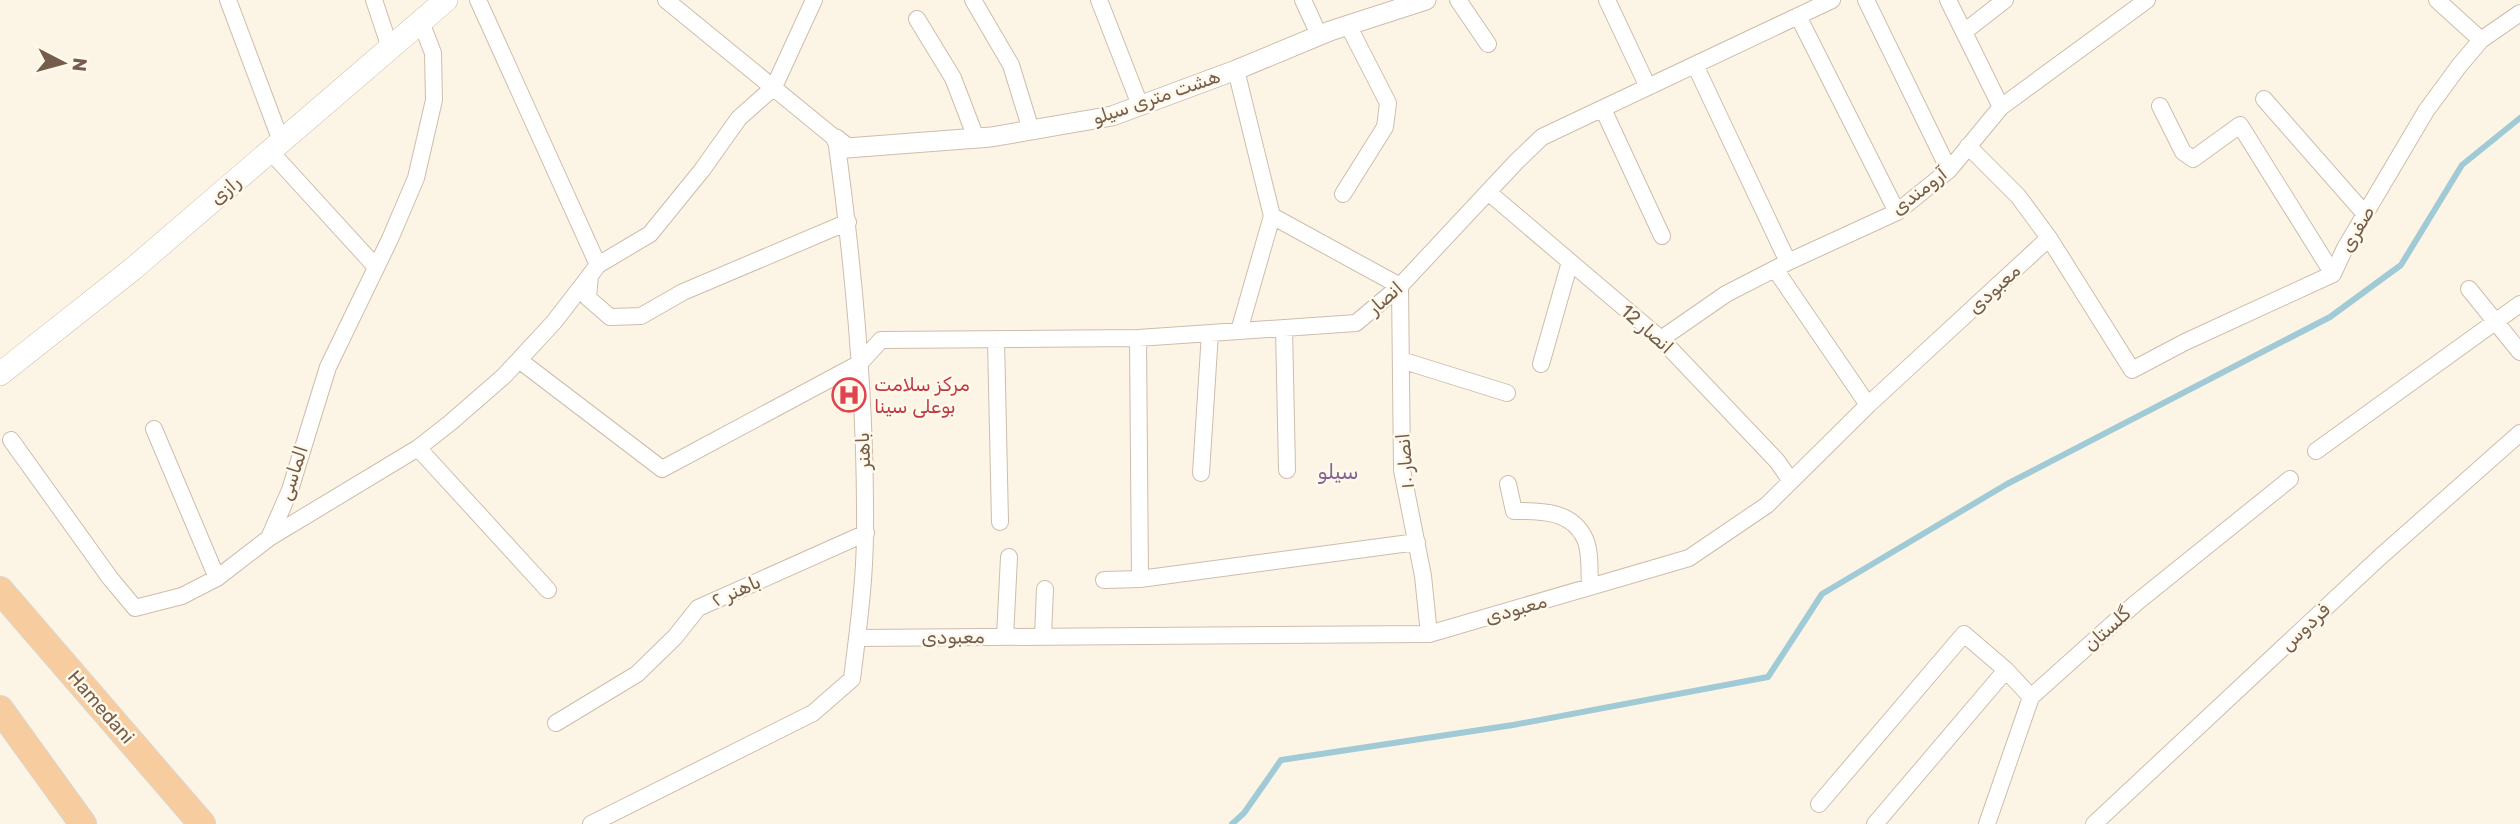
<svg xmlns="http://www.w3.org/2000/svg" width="2520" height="824" viewBox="0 0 2520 824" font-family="Rubik,'Noto Naskh Arabic',sans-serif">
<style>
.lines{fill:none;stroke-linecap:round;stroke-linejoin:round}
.stream{stroke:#a1cad7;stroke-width:6}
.minor-casing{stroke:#cdbdac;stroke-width:18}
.tertiary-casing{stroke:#cdbdac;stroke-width:21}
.secondary-casing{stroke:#d0bea9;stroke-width:24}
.trunk-casing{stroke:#dbd5d0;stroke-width:28}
.minor{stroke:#fff;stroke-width:16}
.tertiary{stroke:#fff;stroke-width:19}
.secondary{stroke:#fff;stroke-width:23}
.trunk{stroke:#f7cd9f;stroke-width:26}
.labels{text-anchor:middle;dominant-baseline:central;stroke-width:5;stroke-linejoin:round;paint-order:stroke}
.street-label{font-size:19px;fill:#755d4b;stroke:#fff9ec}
.health-label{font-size:19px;fill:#be3a42;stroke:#fff9ec;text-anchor:start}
.neighbourhood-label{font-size:21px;fill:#856391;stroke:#fff9ec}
</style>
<rect width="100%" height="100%" fill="#fcf5e6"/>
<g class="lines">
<!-- stream -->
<path class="stream" d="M 1232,824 L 1244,813 L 1281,760 L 1513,725 L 1768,677 L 1822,594 L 2007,484 L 2330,317 L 2401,265 L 2462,165 L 2520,118"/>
<defs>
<path id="minor" d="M 228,0 L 281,141
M 374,0 L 390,48
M 478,0 L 598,265
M 973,0 L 1011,65 L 1031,130
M 1099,0 L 1140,105
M 1303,0 L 1319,35
M 1458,0 L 1488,44
M 1607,0 L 1648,87
M 1866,0 L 1949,170
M 1948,0 L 2001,107
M 2437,0 L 2481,40
M 1798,16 L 1897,212
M 917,19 L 953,78 L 976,138
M 1964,32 L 2005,0
M 1695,65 L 1788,262
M 1236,70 L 1272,216 L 1239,331
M 2264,99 L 2365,214
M 2160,106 L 2183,152 L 2193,159 L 2240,125 L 2333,274
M 1603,109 L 1662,236
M 1968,146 L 2018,196 L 2049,238 L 2132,370 L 2185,342 L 2333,274 L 2345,248 L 2426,111 L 2459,66 L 2481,40 L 2520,13
M 270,151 L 376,267
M 1488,192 L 1661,339 L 1777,461 L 1791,481
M 1343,194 L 1385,127 L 1388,103 L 1348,25
M 1272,216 L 1400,286
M 1775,269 L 1868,405
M 590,275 L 588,298 L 610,317 L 641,316 L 683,292 L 848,222
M 1400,286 L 1402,470 L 1423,576 L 1429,634
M 2469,289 L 2520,352
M 1284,328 L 1287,470
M 1138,338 L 1140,579
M 996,339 L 1000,522
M 1661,339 L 1726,294 L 1788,262 L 1897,212 L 1949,170 L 2001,107 L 2147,0
M 519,360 L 662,469 L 860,363 L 881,340 L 1138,338 L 1356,323 L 1400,286 L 1516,162 L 1542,137 L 1832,0
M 1401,360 L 1507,393
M 1541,364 L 1570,262
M 154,429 L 217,578
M 11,440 L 110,578 L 135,608 L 182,596 L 217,578 L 269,538 L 290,490 L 328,367 L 390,239 L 416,178 L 434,100 L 433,53 L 421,22
M 418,448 L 548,590
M 2316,451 L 2520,304
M 1201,473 L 1210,333
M 1508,484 L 1514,511 C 1540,511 1572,510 1585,539 C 1591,552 1589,573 1590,587
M 269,538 L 418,448 L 450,423 L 504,376 L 554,322 L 598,265 L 650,234 L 702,170 L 739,118 L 774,87 L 814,0
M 1104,580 L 1140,579 L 1417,542
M 1043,636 L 1045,589
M 1005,637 L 1009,557
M 857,638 L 1429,634 L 1689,558 L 1767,505 L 1868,405 L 2049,238
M 556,723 L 637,674 L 675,637 L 698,608 L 866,533
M 1819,804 L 1964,634 L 2006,670
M 591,824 L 813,713 L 852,679 C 858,630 865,580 865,531 C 866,400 854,268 836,139 L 666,0
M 1875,824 L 2006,670 L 2031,697
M 1987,824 L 2031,697 L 2136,603 L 2290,479
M 2094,824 L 2380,557 L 2520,433"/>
<path id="tertiary" d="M 836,139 L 847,148 L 991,137 L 1112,116 L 1236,70 L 1330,31 L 1426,0"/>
<path id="secondary" d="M 0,374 L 134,268 L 446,0"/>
<path id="trunk" d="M 0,590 L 202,824
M 0,709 L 83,824"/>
</defs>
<!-- minor casing -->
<use href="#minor" class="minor-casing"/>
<!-- tertiary casing -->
<use href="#tertiary" class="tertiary-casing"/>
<!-- secondary casing -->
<use href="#secondary" class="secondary-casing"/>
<!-- trunk casing -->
<use href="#trunk" class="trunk-casing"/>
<!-- minor -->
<use href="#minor" class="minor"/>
<!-- tertiary -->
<use href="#tertiary" class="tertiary"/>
<!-- secondary -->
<use href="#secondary" class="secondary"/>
<!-- trunk -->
<use href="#trunk" class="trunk"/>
</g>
<!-- icons -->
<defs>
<symbol id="hospital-ring" viewBox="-11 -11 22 22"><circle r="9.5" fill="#fff9ec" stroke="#e0444e" stroke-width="1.5"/><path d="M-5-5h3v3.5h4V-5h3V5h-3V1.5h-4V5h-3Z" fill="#e0444e"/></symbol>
</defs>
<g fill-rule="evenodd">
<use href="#hospital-ring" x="830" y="376" width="38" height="38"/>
</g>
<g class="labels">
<!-- street labels -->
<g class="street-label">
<text transform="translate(1156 97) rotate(-19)">هشت متری سیلو</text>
<text transform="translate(225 190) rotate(-41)">رازی</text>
<text transform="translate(1919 191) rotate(-38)">آرومندی</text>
<text transform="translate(2357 229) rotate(-60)">صفری</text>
<text transform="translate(1994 289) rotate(-43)">معبودی</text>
<text transform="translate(1385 298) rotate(-41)">انصار</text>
<text transform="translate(1647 329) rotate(42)">انصار 12</text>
<text transform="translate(863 451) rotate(-92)">باهنر</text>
<text transform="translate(1405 461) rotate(-95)">انصار ۱۰</text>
<text transform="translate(293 473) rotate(-72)">الماسی</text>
<text transform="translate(736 591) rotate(-24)">باهنر ۲</text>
<text transform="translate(1516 609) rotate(-16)">معبودی</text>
<text transform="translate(2305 627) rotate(-43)">فردوس</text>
<text transform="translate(2107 629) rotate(-42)">گلستان</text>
<text transform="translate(953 637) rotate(-1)">معبودی</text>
<text transform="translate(101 707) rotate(49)">Hamedani</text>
</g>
<!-- health labels -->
<g class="health-label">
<text x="874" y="384">مرکز سلامت<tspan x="874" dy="22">بوعلی سینا</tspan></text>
</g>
<!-- neighbourhood labels -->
<g class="neighbourhood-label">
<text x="1338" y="471">سیلو</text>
</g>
</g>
<!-- north arrow -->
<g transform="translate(63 63) rotate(96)" stroke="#fff9ec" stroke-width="5" paint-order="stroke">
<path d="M0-5L12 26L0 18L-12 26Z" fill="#755d4b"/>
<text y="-10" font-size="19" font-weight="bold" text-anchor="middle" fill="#755d4b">N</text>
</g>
</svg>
